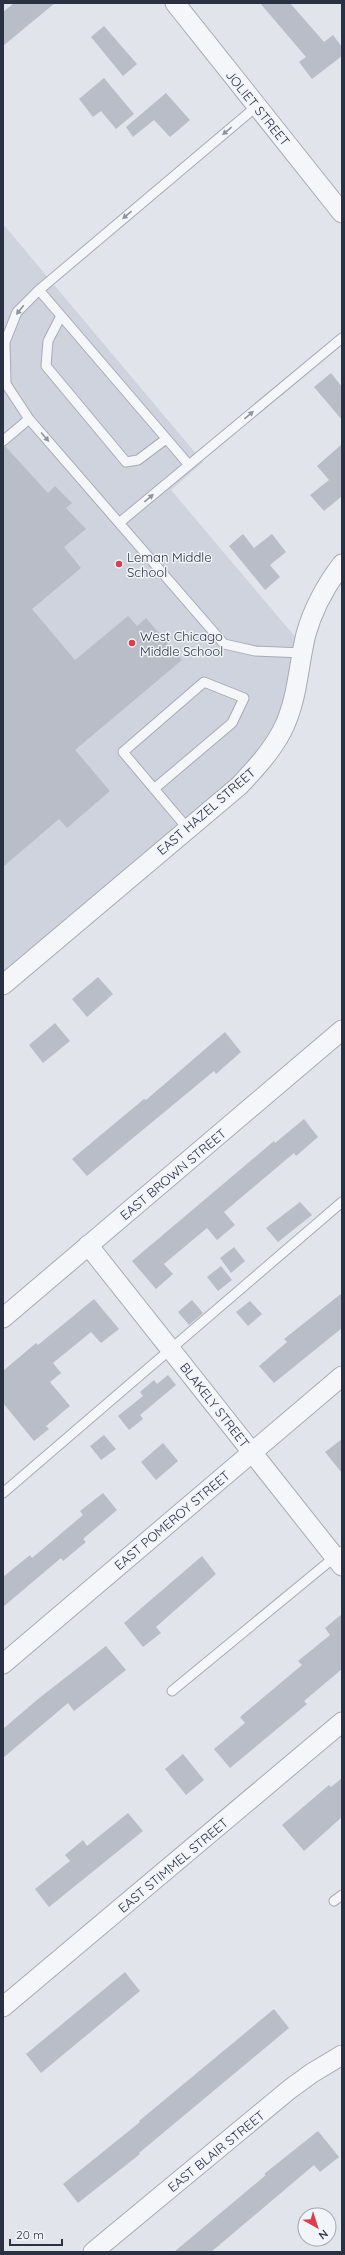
<svg xmlns="http://www.w3.org/2000/svg" width="345" height="2255" viewBox="0 0 345 2255" font-family="Quicksand,sans-serif">
<style>
.built{fill:#cfd3dd}
.building{fill:#b8bdc8}
.lines{fill:none;stroke-linecap:round;stroke-linejoin:round}
.service-casing{stroke:#a6abb5;stroke-width:11}
.minor-casing{stroke:#a6abb5;stroke-width:21}
.service{stroke:#f4f6f9;stroke-width:9}
.minor{stroke:#f4f6f9;stroke-width:19}
.oneway{fill:#8e949e}
.poi-dot{fill:#d5414f;stroke:#f1f4f8;stroke-width:1.5}
.labels{text-anchor:middle;dominant-baseline:central;stroke-width:3;stroke-linejoin:round;paint-order:stroke}
.street-label{font-size:13px;fill:#293143;stroke:#f1f4f8}
.poi-label{font-size:13px;fill:#293143;stroke:#f1f4f8;text-anchor:start}
</style>
<rect width="100%" height="100%" fill="#e1e4eb"/>
<!-- built -->
<path class="built" d="M 3,224 L 203,462 L 171,490 L 297,639 L 285,704 L 266,744 L 233,782 L 3,975 Z"/>
<!-- building -->
<path class="building" d="M 14,3 L 55,3 L 3,46 L 3,12 Z
M 260,3 L 290,3 L 324,42 L 333,35 L 342,47 L 342,56 L 312,79 L 299,62 L 306,57 Z
M 104,26 L 137,64 L 123,76 L 91,37 Z
M 104,78 L 134,114 L 116,129 L 101,111 L 93,117 L 79,99 Z
M 166,93 L 190,120 L 170,137 L 154,120 L 133,137 L 126,127 Z
M 331,373 L 342,387 L 342,420 L 314,387 Z
M 342,444 L 342,496 L 324,511 L 310,495 L 329,480 L 317,466 Z
M 5,446 L 48,493 L 55,486 L 72,503 L 66,508 L 86,529 L 64,547 L 81,568 L 32,609 L 75,660 L 128,616 L 137,626 L 146,618 L 182,660 L 75,750 L 110,791 L 67,828 L 59,819 L 3,867 L 3,447 Z
M 243,534 L 254,548 L 272,534 L 286,552 L 270,565 L 280,577 L 265,590 L 229,546 Z
M 98,977 L 113,994 L 87,1017 L 72,999 Z
M 55,1023 L 70,1041 L 43,1063 L 29,1045 Z
M 225,1032 L 241,1052 L 216,1074 L 214,1071 L 87,1176 L 72,1159 L 144,1099 L 146,1100 Z
M 304,1119 L 318,1137 L 296,1156 L 294,1153 L 224,1212 L 235,1225 L 217,1240 L 207,1228 L 164,1264 L 173,1274 L 156,1289 L 132,1261 L 274,1141 L 275,1143 Z
M 300,1202 L 312,1215 L 278,1242 L 266,1228 Z
M 234,1247 L 245,1261 L 231,1273 L 220,1258 Z
M 221,1266 L 232,1280 L 218,1291 L 207,1277 Z
M 342,1293 L 342,1328 L 274,1383 L 259,1366 L 287,1342 L 284,1339 Z
M 94,1299 L 119,1329 L 101,1343 L 91,1332 L 53,1363 L 61,1373 L 50,1382 L 70,1406 L 46,1426 L 49,1429 L 34,1441 L 3,1403 L 3,1371 L 36,1343 L 38,1345 Z
M 192,1300 L 203,1313 L 189,1325 L 178,1312 Z
M 250,1301 L 262,1314 L 248,1326 L 236,1312 Z
M 168,1375 L 176,1385 L 140,1415 L 143,1419 L 129,1430 L 118,1416 L 143,1396 L 140,1392 L 154,1380 L 157,1384 Z
M 104,1435 L 116,1449 L 101,1460 L 90,1446 Z
M 342,1439 L 342,1473 L 325,1452 Z
M 163,1443 L 178,1461 L 156,1480 L 141,1462 Z
M 103,1493 L 117,1510 L 83,1539 L 86,1542 L 63,1561 L 61,1558 L 3,1607 L 3,1577 L 30,1555 L 32,1558 L 83,1515 L 80,1511 Z
M 202,1556 L 216,1574 L 156,1627 L 161,1633 L 143,1647 L 124,1623 Z
M 342,1614 L 342,1669 L 304,1701 L 307,1704 L 230,1768 L 214,1749 L 245,1723 L 240,1717 L 302,1665 L 298,1661 L 330,1635 L 325,1628 Z
M 106,1646 L 126,1670 L 74,1711 L 68,1703 L 3,1758 L 3,1729 L 38,1699 Z
M 183,1754 L 204,1780 L 186,1795 L 165,1769 Z
M 342,1778 L 342,1817 L 304,1851 L 282,1825 L 329,1785 L 331,1787 Z
M 128,1813 L 143,1831 L 49,1907 L 35,1889 L 70,1861 L 65,1855 L 83,1840 L 87,1846 Z
M 125,1972 L 140,1991 L 41,2073 L 26,2054 Z
M 274,2009 L 289,2028 L 139,2153 L 140,2154 L 78,2203 L 63,2184 L 140,2122 L 139,2121 Z
M 318,2131 L 339,2157 L 320,2172 L 314,2165 L 211,2252 L 174,2252 L 266,2175 L 264,2174 Z"/>
<g class="lines">
<defs>
<path id="service" d="M 257,106 L 39,290 L 17,312 L 5,342 L 6,384 L 29,419 L 224,644 L 255,651 L 303,653
M 39,290 L 189,465
M 61,316 L 48,341 L 46,366 L 126,462 L 138,460 L 166,439
M 3,441 L 29,419
M 119,523 L 342,338
M 154,789 L 232,723 L 244,698 L 204,682 L 123,752 L 188,829
M 3,1493 L 342,1202
M 172,1691 L 342,1551
M 334,1901 L 342,1895"/>
<path id="minor" d="M 175,3 L 342,213
M 3,985 L 239,786 C 255,769 271,752 282,731 C 298,700 298,666 306,634 C 313,609 326,585 342,564
M 88,1245 L 342,1566
M 3,1318 L 342,1030
M 3,1664 L 342,1376
M 3,2007 L 342,1722
M 93,2252 L 290,2089 L 312,2073 L 342,2055"/>
</defs>
<!-- service casing -->
<use href="#service" class="service-casing"/>
<!-- minor casing -->
<use href="#minor" class="minor-casing"/>
<!-- service -->
<use href="#service" class="service"/>
<!-- minor -->
<use href="#minor" class="minor"/>
</g>
<!-- one-way arrows -->
<defs><path id="oneway-solid" d="M-6-.8H1V-3.2L6.5 0L1 3.2V.8H-6Z"/></defs>
<g class="oneway">
<use href="#oneway-solid" transform="translate(227 131) rotate(140)"/>
<use href="#oneway-solid" transform="translate(127 215) rotate(140)"/>
<use href="#oneway-solid" transform="translate(20 310) rotate(128)"/>
<use href="#oneway-solid" transform="translate(249 415) rotate(-40)"/>
<use href="#oneway-solid" transform="translate(45 437) rotate(49)"/>
<use href="#oneway-solid" transform="translate(149 498) rotate(-40)"/>
</g>
<!-- markers -->
<g class="poi-dot">
<circle cx="119" cy="564" r="4"/>
<circle cx="132" cy="643" r="4"/>
</g>
<g class="labels">
<!-- street labels -->
<g class="street-label">
<text transform="translate(258 108) rotate(51)">JOLIET STREET</text>
<text transform="translate(206 811) rotate(-41)">EAST HAZEL STREET</text>
<text transform="translate(173 1174) rotate(-40)">EAST BROWN STREET</text>
<text transform="translate(215 1405) rotate(52)">BLAKELY STREET</text>
<text transform="translate(172 1520) rotate(-40)">EAST POMEROY STREET</text>
<text transform="translate(173 1865) rotate(-40)">EAST STIMMEL STREET</text>
<text transform="translate(216 2151) rotate(-39)">EAST BLAIR STREET</text>
</g>
<!-- poi labels -->
<g class="poi-label">
<text x="127" y="557">Leman Middle<tspan x="127" dy="15">School</tspan></text>
<text x="140" y="636">West Chicago<tspan x="140" dy="15">Middle School</tspan></text>
</g>
</g>
<!-- border -->
<rect width="345" height="2255" fill="none" stroke="#293143" stroke-width="8"/>
<!-- north arrow -->
<g transform="translate(317 2227) rotate(141)"><circle r="19" fill="#f1f4f8" stroke="#a1a6b0"/>
<path d="M0-3L7 15L0 10L-7 15Z" fill="#d5414f"/>
<text y="-6" font-size="11" font-weight="bold" text-anchor="middle" fill="#293143">N</text>
</g>
<!-- scale -->
<path d="M10 2239v6h52v-6" fill="none" stroke="#293143" stroke-width="2"/>
<text x="16" y="2239" font-size="12" fill="#293143" stroke="#f1f4f8" stroke-width="3" paint-order="stroke">20 m</text>
</svg>
